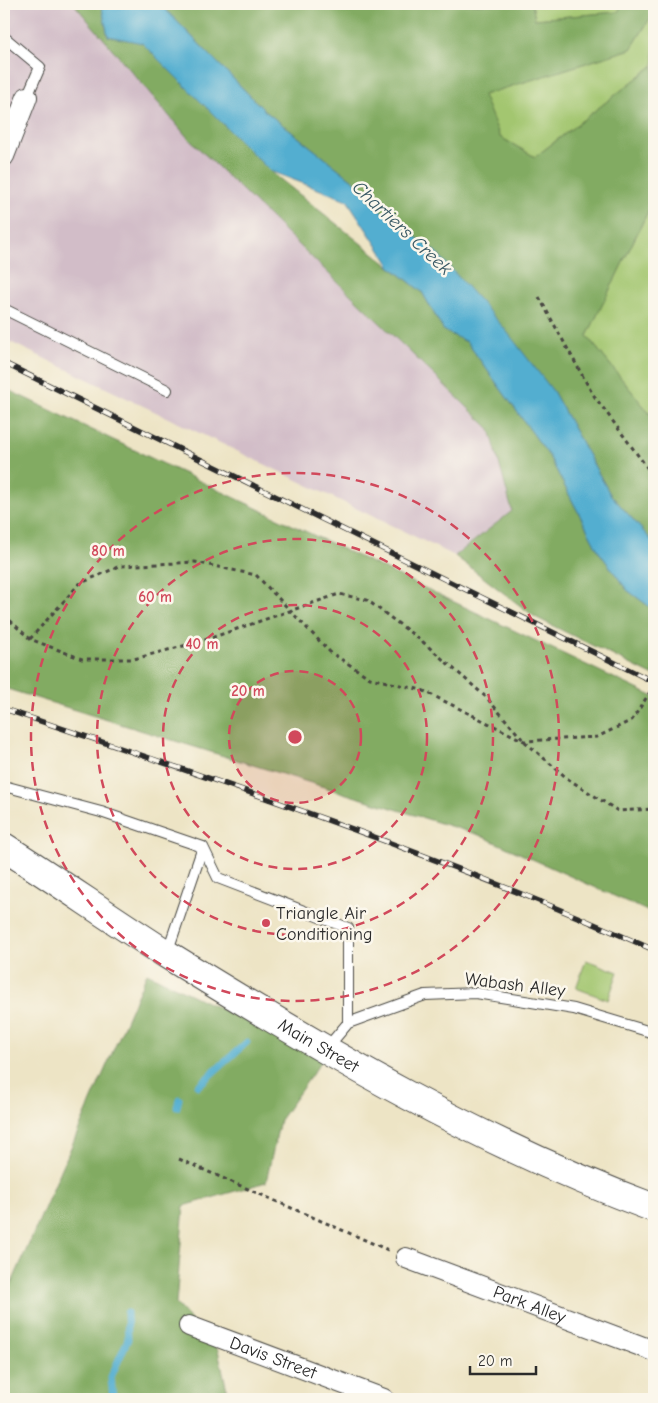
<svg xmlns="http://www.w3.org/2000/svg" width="658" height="1403" viewBox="0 0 658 1403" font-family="'Comic Neue',sans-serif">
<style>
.industrial{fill:#d2bdc8}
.green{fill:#a3c66f;stroke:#67784d}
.forest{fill:#82ab62;stroke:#566b46}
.water{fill:#52aed0;stroke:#3e6c7e}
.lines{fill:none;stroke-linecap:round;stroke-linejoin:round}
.stream{stroke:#52aed0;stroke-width:7}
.lane-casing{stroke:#484742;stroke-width:12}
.street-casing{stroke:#484742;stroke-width:22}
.secondary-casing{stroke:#484742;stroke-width:30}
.path{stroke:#484742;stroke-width:3;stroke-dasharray:4 4;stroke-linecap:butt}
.lane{stroke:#fff;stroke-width:10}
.street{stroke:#fff;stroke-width:20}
.secondary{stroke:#fff;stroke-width:28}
.rail-casing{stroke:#2b2b2b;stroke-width:5.5}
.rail{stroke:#fbf7ec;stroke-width:4;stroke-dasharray:11;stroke-linecap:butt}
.ring{fill:none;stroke:#d1495b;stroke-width:2.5;stroke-dasharray:9 6}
.poi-dot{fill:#d1495b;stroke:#fbf7ec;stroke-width:2}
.labels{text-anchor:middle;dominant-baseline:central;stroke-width:5;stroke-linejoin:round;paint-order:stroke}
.poi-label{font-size:18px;fill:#2b2b2b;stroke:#fbf7ec;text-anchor:start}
.street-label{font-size:18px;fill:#2b2b2b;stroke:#fbf7ec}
.water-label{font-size:19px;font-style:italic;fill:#395965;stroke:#fbf7ec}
.centre{fill:#d1495b;stroke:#fbf7ec;stroke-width:2.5}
.ring-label{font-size:15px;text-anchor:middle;font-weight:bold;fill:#d1495b;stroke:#fbf7ec;stroke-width:5;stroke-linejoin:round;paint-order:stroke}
</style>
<rect width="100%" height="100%" fill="#fbf7ec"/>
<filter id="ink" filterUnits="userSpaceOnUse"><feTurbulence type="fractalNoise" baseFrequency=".02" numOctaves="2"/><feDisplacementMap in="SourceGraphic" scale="10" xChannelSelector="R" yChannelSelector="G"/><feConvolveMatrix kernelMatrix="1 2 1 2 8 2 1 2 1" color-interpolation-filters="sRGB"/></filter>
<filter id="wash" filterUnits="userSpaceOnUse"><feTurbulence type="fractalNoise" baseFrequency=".0096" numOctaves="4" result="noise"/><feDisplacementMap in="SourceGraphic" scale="20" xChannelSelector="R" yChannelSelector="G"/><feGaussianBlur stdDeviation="1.12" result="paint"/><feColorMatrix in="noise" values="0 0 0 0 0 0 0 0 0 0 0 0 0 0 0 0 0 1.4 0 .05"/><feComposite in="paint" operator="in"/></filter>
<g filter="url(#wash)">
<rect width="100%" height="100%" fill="#ede4c5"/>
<!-- industrial -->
<path class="industrial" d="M 4,4 L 74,4 L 188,138 L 490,429 L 512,511 L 455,556 L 4,339 Z"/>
<!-- green -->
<path class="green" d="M 532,4 L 622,4 L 619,12 L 535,19 Z
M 654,12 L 654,65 L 535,157 L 500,137 L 482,95 L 631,49 Z
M 654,199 L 654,419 L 587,336 Z
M 586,960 L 618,972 L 608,1000 L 576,988 Z"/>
<!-- forest -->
<path class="forest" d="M 74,4 L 101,4 L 108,36 L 142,42 L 270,171 L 422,292 L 444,331 L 467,342 L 549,456 L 599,552 L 627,590 L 654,610 L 654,676 L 535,617 L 455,556 L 512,511 L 490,429 L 188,138 Z
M 160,4 L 532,4 L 535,19 L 618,12 L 622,4 L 654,4 L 654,12 L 631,49 L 483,95 L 500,137 L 535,157 L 654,65 L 654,199 L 587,336 L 654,419 L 654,543 L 610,494 L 553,391 L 374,206 L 359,185 L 265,111 Z
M 4,388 L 654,697 L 654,914 L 479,835 L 4,688 Z
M 147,973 L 323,1059 L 280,1120 L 266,1182 L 184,1206 L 176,1304 L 218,1350 L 229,1399 L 4,1399 L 4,1301 Z"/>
<!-- water -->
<path class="water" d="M 101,4 L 160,4 L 265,111 L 359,185 L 374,206 L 436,252 L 504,328 L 553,391 L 610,494 L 654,543 L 654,610 L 627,590 L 599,552 L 549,456 L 467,342 L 444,331 L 422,292 L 391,267 L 347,200 L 270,171 L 142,43 L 108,36 Z"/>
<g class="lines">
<!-- stream -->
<path class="stream" d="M 198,1086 L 247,1042
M 177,1107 L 179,1099
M 113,1399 L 111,1377 L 128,1339 L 127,1313"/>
</g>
</g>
<g filter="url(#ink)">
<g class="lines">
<defs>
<path id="lane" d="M 4,37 L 40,67 L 27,97
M 4,309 L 167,390
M 4,786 L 101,812 L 203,847 L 218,878 L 348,928 L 348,1023
M 167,953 L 203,847
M 326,1049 L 348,1023 L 425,995 L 476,993 L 574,1009 L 654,1033"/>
<g id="street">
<path d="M 4,156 L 27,97"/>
<path id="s1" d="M 406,1258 L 654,1351"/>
<path id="s2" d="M 189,1326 L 384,1399"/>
</g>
<g id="secondary">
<path id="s3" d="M 4,847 C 59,882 113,920 168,955 C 323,1051 483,1145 654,1208"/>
</g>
</defs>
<!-- lane casing -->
<use href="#lane" class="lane-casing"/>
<!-- street casing -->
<use href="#street" class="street-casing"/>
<!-- secondary casing -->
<use href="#secondary" class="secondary-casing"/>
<!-- path -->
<path class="path" d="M 539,297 L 592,393 L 654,477
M 4,615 L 30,639 L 82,659 L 134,659 L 202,641 L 339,594 L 367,600 L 423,642 L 486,697 L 524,741 L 568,779 L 618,811 L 654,809
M 30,639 L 79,584 L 120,566 L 195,562 L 256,575 L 330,652 L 370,678 L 422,690 L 524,741 L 597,737 L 632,720 L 654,686
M 179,1159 L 388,1250"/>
<!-- lane -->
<use href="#lane" class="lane"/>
<!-- street -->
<use href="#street" class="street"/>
<!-- secondary -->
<use href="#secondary" class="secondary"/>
<defs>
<path id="rail" d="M 4,363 L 654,682
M 4,709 C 223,782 443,856 654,950"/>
</defs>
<!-- rail casing -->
<use href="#rail" class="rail-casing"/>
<!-- rail -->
<use href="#rail" class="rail"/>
</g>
</g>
<!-- distance rings -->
<circle cx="295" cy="737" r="66" fill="#d1495b" fill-opacity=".12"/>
<g class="ring">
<circle cx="295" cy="737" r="66"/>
<circle cx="295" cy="737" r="132"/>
<circle cx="295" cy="737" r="198"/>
<circle cx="295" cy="737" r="264"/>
</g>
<!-- markers -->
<circle class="poi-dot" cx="266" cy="923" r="5"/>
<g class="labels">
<!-- poi labels -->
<g class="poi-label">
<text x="276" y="913">Triangle Air<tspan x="276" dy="21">Conditioning</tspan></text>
</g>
<!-- street labels -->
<g class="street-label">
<text transform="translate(515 985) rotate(7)">Wabash Alley</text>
<text stroke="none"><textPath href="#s3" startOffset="372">Main Street</textPath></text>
<text stroke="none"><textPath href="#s1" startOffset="132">Park Alley</textPath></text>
<text stroke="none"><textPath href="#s2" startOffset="90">Davis Street</textPath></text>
</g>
<!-- water labels -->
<g class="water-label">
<text transform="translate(402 228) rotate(43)">Chartiers Creek</text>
</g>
</g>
<circle cx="295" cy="737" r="8" class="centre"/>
<g class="ring-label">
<text x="108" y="556">80 m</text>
<text x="155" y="602">60 m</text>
<text x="202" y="649">40 m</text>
<text x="248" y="696">20 m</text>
</g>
<!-- margin -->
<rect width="658" height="1403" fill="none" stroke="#fbf7ec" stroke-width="20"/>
<!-- scale -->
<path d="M470 1366v8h66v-8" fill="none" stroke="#2b2b2b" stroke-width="2.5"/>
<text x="478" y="1366" font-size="15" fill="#2b2b2b" stroke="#fbf7ec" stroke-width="4" paint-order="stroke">20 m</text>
</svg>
